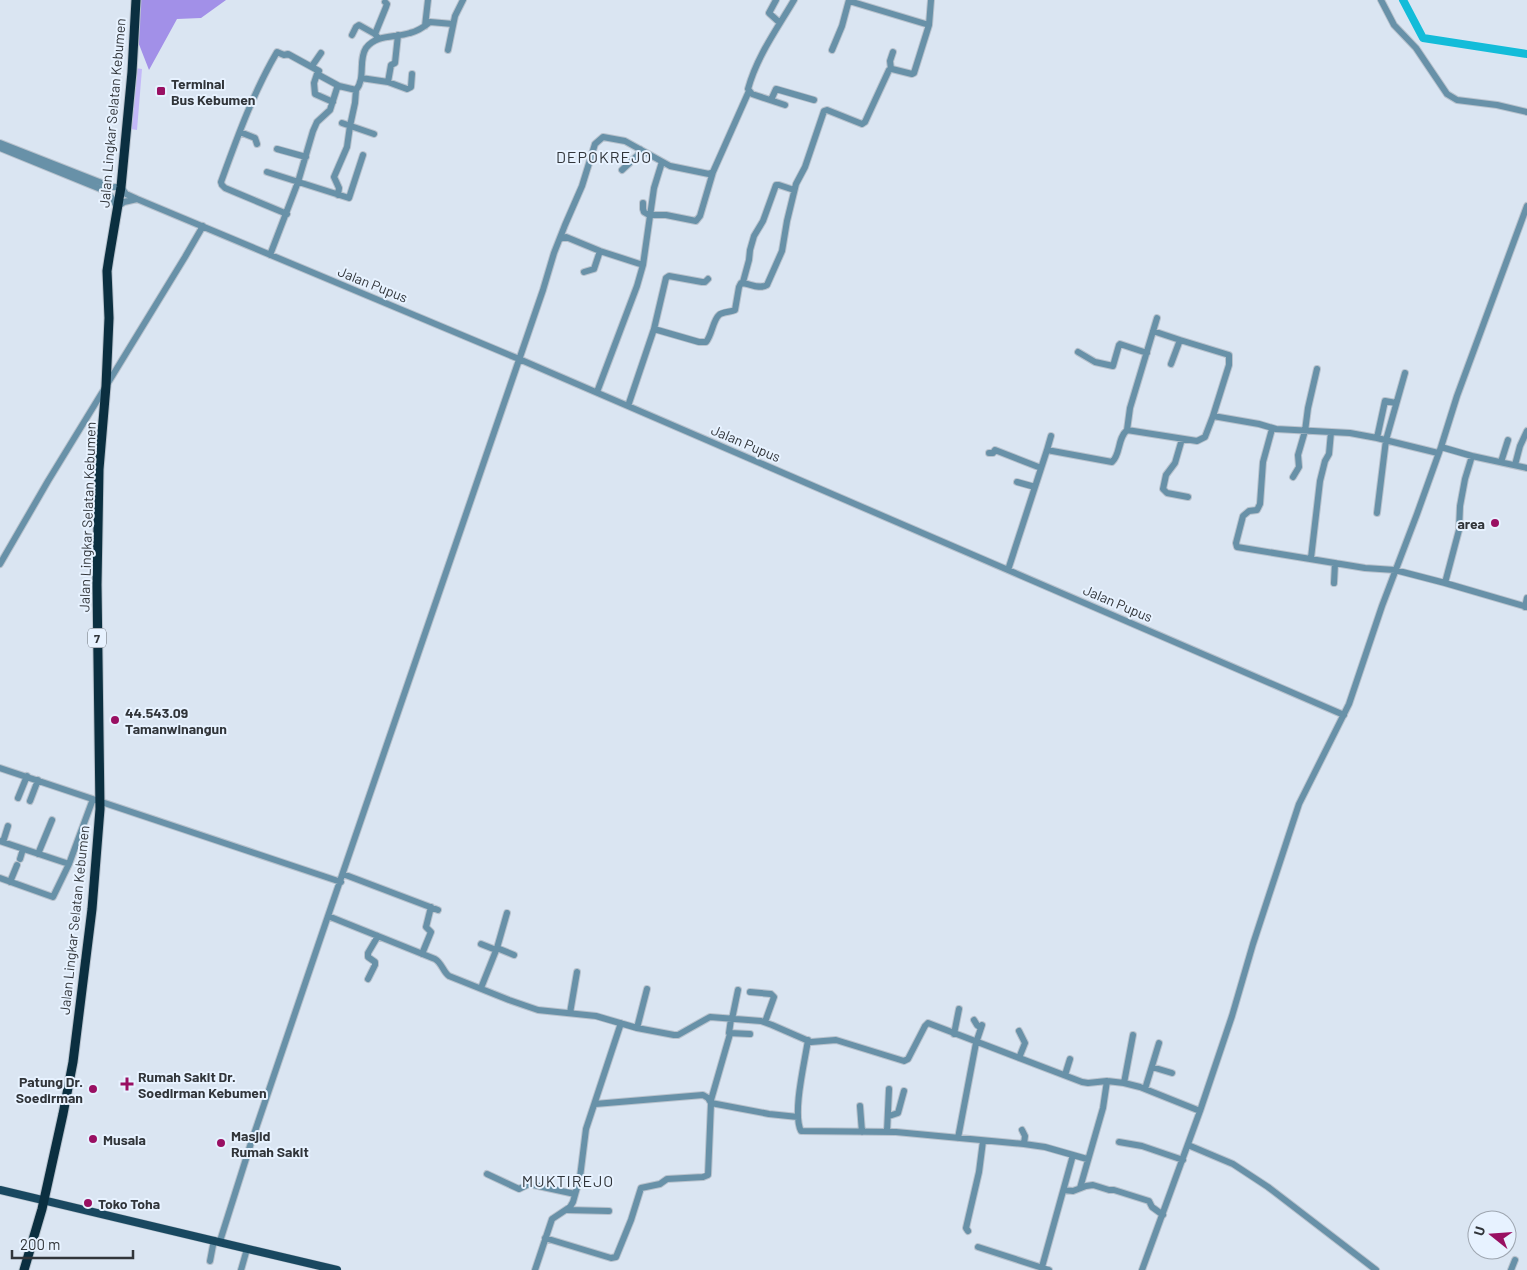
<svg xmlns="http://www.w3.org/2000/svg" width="1527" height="1270" viewBox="0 0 1527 1270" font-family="Barlow,sans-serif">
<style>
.green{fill:#c4b9f9}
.forest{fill:#a290e8}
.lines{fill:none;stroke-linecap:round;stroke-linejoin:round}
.river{stroke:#13bcd9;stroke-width:8}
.minor-casing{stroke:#b8c2cd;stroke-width:8}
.major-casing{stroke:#b8c2cd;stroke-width:9}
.highway-casing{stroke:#b8c2cd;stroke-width:11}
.minor{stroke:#6891a8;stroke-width:6}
.major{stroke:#194860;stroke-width:8}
.highway{stroke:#0b2f40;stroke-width:9}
.poi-dot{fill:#990f62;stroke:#e7f2ff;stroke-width:2}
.labels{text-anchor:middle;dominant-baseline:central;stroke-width:4;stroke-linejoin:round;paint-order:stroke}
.shield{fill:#e7f2ff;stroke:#686e75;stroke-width:1}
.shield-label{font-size:12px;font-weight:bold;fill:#31353a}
.poi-label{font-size:14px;font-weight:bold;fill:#31353a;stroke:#e7f2ff;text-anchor:start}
.street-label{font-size:14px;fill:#31353a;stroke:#e7f2ff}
.quarter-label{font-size:16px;letter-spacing:1px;fill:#31353a;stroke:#e7f2ff}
</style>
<rect width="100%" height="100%" fill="#dae5f2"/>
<!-- green -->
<path class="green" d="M 135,68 L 142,69 L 137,130 L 131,129 Z"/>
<!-- forest -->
<path class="forest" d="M 134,0 L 226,0 L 201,18 L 177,19 L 149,70 L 133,29 Z"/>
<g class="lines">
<!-- river -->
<path class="river" d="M 1403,0 L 1423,38 L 1527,54"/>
<defs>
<path id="minor" d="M 776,0 L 769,13 L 780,23
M 1381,0 L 1394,25 L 1416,48 L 1447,94 L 1457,100 L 1497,105 L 1527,112
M 849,1 L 929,25
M 425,26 L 428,0
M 375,34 L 386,7 L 387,4 L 385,2
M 352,35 L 356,27 L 359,25 L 375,34 L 378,38
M 448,50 L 455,16 L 463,0
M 832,50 L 842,26 L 849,0
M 312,66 L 321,53
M 891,69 L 890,61 L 893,52
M 361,78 L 388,82 L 407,89 L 411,87 L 412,74
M 388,82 L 391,65 L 395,63 L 398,35
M 771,100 L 776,89 L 814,100
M 333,102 L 315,94 L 314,83 L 317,74 L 339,86 L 356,90 C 366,78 358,60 366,48 C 377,34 394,38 410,33 C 418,31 424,27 430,22 L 453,24
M 785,105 L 752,94 L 748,89 C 757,56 777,29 794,0
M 342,123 L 374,134
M 240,132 L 255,138 L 257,144
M 0,143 L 112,187 L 121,187 L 126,194 L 137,199 L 519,359 L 1344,715
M 0,148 L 103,190 L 110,195 L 117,207 L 124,202 L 137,199
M 277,149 L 306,157
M 622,170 L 638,155 L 640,149
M 267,172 L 349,198 L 363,155
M 338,195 L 339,188 L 334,177 L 347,147 L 350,126 L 355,103 L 356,90
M 643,203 L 643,209 L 644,212 L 649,215 L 666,215 L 696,221 L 700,216 L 713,172
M 287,214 L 225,188 L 222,185 L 221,182 C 237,138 253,93 277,52 L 284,55 L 288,54 L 319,71
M 560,239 L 566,237 L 600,251 L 643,265
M 270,255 L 298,182 L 313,131 L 317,122 L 330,110 L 337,88 L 339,86
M 584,272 L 594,269 L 600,251
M 743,282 L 749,260 L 750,250 L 754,236 L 763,221 L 776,185 L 779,185 L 794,190
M 654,329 L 699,342 L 706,342 C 712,335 713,320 719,315 C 722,312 731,312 735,310 L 739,287 L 741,283 C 749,283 759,290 767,285 L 782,251 L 787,221 L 796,184 L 805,167 L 824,111 L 827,110 L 862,124 L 865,122 L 889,70 L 892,69 L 912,74 L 914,73 L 929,25 L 931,0
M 1153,331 L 1180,340 L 1171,364
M 1180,340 L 1229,355 L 1229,365 L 1213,416
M 1078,352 L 1095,362 L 1113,366 L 1119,345 L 1120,344 L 1147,353
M 597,392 L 637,286 L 643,265 L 654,188 L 662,162
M 628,406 L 654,329 L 666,278 L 669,276 L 702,282 L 705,282 L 708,279
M 1272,429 L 1263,462 L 1260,504 L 1257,510 L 1249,511 L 1243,516 L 1236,543 L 1237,547 L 1365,568 L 1395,570 L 1445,583 L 1527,607
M 1127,430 L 1130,408 L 1157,318
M 1377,438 L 1385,401 L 1396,403
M 1182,439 L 1175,463 L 1166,475 L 1163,489 L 1167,493 L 1188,497
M 1441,447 L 1472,456 L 1527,468
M 1047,450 L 1051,436
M 989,453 L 993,453 L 995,450 L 1041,468
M 1501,462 L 1508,440
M 1515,465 L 1520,446 L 1527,431
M 1293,477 L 1299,467 L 1298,455 L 1305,431 L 1308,408 L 1317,369
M 1017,482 L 1035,487
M 1377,513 L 1386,440 L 1405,373
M 1311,558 L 1320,481 L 1325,461 L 1329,454 L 1331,432
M 0,564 L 48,481 L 185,257 L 203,226
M 1008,570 L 1047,450 L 1112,462 C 1121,454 1117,439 1127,430 L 1197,441 L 1205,437 L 1213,416 L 1259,424 L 1276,429 L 1350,433 L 1377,438 L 1438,453
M 1334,583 L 1335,563
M 1445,583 L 1459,530 L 1460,506 L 1465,479 L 1472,456
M 1525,607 L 1527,598
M 0,768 L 341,882
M 18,798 L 27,776
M 30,801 L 38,780
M 0,841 L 69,864
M 3,842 L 8,826
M 38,854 L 52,820
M 20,859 L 23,849
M 343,874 L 438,910
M 0,878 L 53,897 L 69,864 L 93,799
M 10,882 L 17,865
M 328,916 L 435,959 C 442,963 443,972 449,976 L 509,1000 L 538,1010 L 596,1016 L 637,1028 L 674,1035 L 678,1035 L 710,1017 L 761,1021 L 772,1025 L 811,1042 L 836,1040 L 904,1061 L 908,1059 L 925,1026 L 928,1023 L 1082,1082 L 1088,1083 L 1107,1081 L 1124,1083 L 1140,1087 L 1200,1111
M 481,944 L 496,950
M 497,948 L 514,955
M 422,954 L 431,932 L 426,927 L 431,907
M 368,979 L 375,965 L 375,962 L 368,957 L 368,953 L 378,936
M 481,988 L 497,948 L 507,913
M 750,992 L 771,994 L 774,997 L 765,1022
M 570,1013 L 577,972
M 731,1019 L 729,1033 L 750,1034
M 732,1019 L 738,990
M 974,1020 L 977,1025 L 981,1028
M 637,1028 L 647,989
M 954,1034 L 959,1009
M 808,1040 C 805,1061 792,1113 801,1131 L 896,1132 L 1024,1144 L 1045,1147 L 1087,1159
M 1019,1058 L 1025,1043 L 1019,1031
M 1152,1067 L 1172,1073
M 1065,1075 L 1070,1059
M 1124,1083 L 1133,1035
M 1145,1089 L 1159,1043
M 711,1100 L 730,1034
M 711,1103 L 769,1114 L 798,1117
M 860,1106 L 862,1132
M 889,1116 L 898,1113 L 904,1091
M 1022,1130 L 1025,1136 L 1024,1144
M 887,1132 L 889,1089
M 958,1138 L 976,1043 L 982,1025
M 1119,1142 L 1142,1146 L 1183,1160
M 1188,1145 L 1233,1164 L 1268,1187 L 1376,1270
M 487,1174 L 519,1189 L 529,1184 L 575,1194
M 1080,1188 L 1103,1108 L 1107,1081
M 1064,1190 L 1073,1191 L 1086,1186 L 1093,1185 L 1109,1190 L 1114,1190 L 1149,1201 L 1152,1207 L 1163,1215
M 567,1210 L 609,1211
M 968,1231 L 966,1228 L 979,1172 L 983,1141
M 545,1238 L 611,1258 L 616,1257 L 631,1220 L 641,1188 L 660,1184 L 667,1179 L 703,1177 L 708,1175 L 711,1103 L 708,1098 L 703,1095 L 595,1104
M 220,1241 L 251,1143 L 328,916 L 543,290 L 554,253 L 565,225 L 582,186 L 595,144 L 603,137 L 625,141 L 670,166 L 709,174 L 713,172 L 749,91
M 978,1247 L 1049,1270
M 210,1261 L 214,1240
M 1042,1267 L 1073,1155
M 241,1270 L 247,1249
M 535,1270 L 552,1219 L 570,1207 L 573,1202 L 580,1177 L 586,1129 L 621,1023
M 1142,1270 L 1200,1111 L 1232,1016 L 1253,944 L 1299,804 L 1349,704 L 1382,606 L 1417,514 L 1441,447 L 1457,396 L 1527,206
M 1511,1270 L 1515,1260"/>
<path id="major" d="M 0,1190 L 337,1270"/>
<path id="highway" d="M 24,1270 L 42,1209 L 63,1114 L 73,1062 L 92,909 L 100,809 L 97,585 L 99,469 L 106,386 L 109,318 L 107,271 L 109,258 L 121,187 L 132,72 L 136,0"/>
</defs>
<!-- minor casing -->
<use href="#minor" class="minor-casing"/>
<!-- major casing -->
<use href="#major" class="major-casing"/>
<!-- highway casing -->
<use href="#highway" class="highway-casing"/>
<!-- minor -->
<use href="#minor" class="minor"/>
<!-- major -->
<use href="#major" class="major"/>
<!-- highway -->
<use href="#highway" class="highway"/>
</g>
<!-- markers -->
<g class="poi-dot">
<rect x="156" y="86" width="10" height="10" rx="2.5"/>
<circle cx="1495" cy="523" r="5"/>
<circle cx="115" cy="720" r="5"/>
<path d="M124.5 1076.5h5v5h5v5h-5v5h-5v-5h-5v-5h5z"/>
<circle cx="93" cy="1089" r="5"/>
<circle cx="93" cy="1139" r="5"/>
<circle cx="221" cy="1143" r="5"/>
<circle cx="88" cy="1203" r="5"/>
</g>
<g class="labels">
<!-- shield labels -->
<rect class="shield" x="88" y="628.5" width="18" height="19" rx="4"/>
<g class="shield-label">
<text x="97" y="638">7</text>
</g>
<!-- poi labels -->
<g class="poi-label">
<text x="171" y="83">Terminal<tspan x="171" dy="16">Bus Kebumen</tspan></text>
<text x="1485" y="523" text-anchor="end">area</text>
<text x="125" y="712">44.543.09<tspan x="125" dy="16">Tamanwinangun</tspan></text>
<text x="138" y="1076">Rumah Sakit Dr.<tspan x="138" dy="16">Soedirman Kebumen</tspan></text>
<text x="83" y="1081" text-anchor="end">Patung Dr.<tspan x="83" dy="16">Soedirman</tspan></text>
<text x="231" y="1135">Masjid<tspan x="231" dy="16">Rumah Sakit</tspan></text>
<text x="103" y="1139">Musala</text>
<text x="98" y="1203">Toko Toha</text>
</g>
<!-- street labels -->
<g class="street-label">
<text transform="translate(112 113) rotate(-85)">Jalan Lingkar Selatan Kebumen</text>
<text transform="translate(373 284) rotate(22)">Jalan Pupus</text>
<text transform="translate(746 443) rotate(23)">Jalan Pupus</text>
<text transform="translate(87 517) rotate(-88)">Jalan Lingkar Selatan Kebumen</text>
<text transform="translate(1118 603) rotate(23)">Jalan Pupus</text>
<text transform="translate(74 920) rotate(-84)">Jalan Lingkar Selatan Kebumen</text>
</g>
<!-- quarter labels -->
<g class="quarter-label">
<text x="604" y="156">DEPOKREJO</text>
<text x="568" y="1180">MUKTIREJO</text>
</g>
</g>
<!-- north arrow -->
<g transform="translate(1492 1235) rotate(287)"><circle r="24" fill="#e7f2ff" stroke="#9ea6b0"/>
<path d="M0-4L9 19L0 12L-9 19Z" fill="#990f62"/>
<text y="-8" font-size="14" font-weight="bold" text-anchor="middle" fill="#31353a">U</text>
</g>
<!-- scale -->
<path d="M12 1250v8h121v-8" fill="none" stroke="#31353a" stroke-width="2.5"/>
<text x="20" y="1250" font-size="15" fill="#31353a" stroke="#e7f2ff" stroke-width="4" paint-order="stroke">200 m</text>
</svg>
